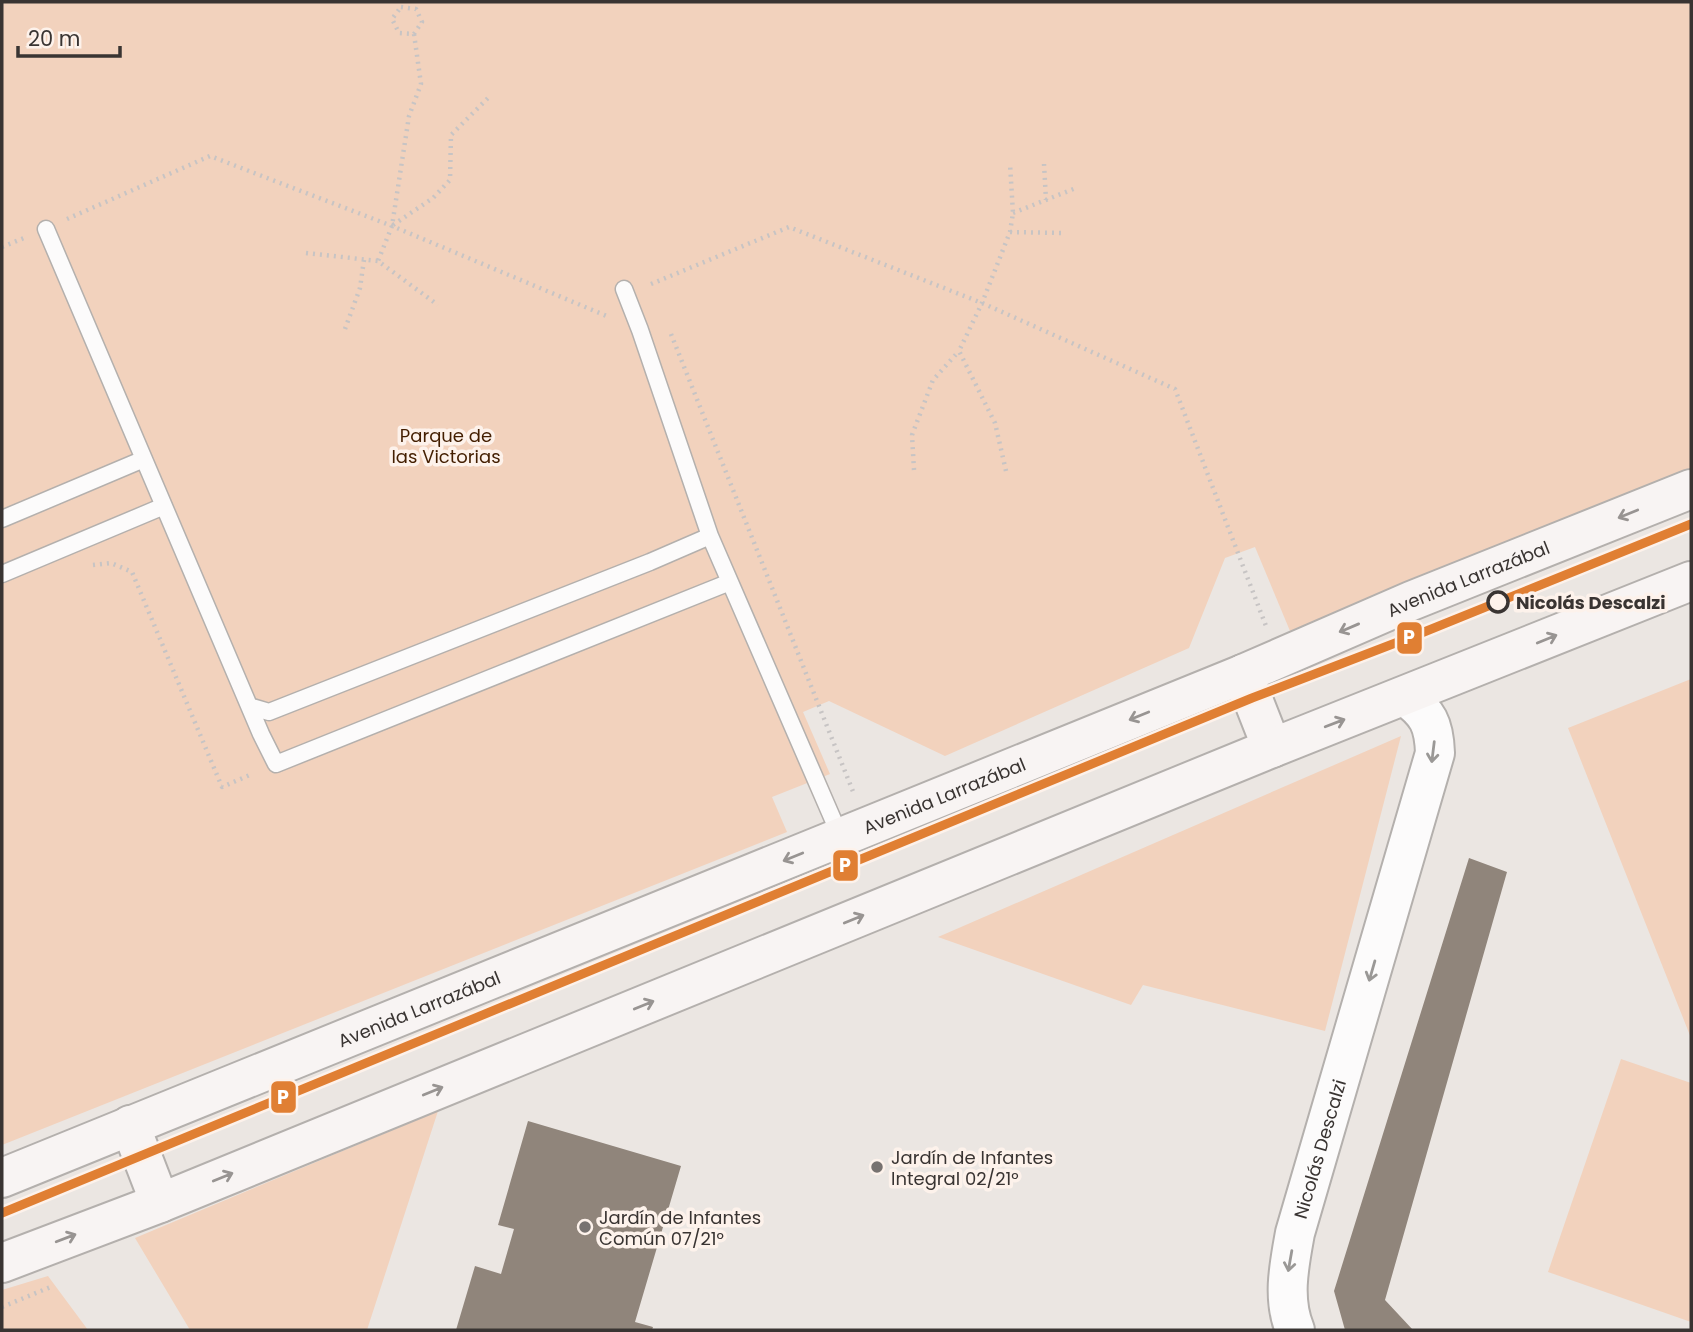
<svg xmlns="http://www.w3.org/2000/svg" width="1693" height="1332" viewBox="0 0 1693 1332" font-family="Poppins,sans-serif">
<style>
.green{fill:#f2d2bd}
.building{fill:#90857b}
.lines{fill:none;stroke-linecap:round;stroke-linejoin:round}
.service-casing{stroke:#b4b0ad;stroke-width:19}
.tertiary-casing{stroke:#b4b0ad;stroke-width:42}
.secondary-casing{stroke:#b4b0ad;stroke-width:42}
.path{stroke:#c7c4c4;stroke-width:4.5;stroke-dasharray:2 5;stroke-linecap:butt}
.service{stroke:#fcfbfb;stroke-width:16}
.tertiary{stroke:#fcfbfb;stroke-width:38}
.secondary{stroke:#f8f4f3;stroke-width:38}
.tram-1-casing{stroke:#fdf2eb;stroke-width:14}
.tram-1{stroke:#e07f33;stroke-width:9}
.oneway{stroke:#989492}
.oneway2{stroke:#9a9896}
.stop-dot{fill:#fdf2eb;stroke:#393432;stroke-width:3.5}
.poi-dot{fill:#777270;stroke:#fdf2eb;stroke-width:2.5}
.labels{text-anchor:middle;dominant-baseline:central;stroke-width:7;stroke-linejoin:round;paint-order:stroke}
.park-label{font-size:18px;fill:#431e00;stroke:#fdf2eb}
.street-label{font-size:18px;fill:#393432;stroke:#fdf2eb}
.stop-label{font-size:18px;font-weight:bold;fill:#393432;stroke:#fdf2eb;text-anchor:start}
.poi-label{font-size:18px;fill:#393432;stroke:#fdf2eb;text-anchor:start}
.line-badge{stroke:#fdf2eb;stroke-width:2.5}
.badge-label{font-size:19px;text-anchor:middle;font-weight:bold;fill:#fff}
</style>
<rect width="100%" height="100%" fill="#ebe6e2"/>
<!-- green -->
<path class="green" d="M 2,2 L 1691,2 L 1691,469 L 1290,631 L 1255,547 L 1225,558 L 1189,648 L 945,756 L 829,701 L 803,712 L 830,774 L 772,797 L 787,832 L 2,1145 Z
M 1691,679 L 1691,1038 L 1568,728 Z
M 1401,736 L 1325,1031 L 1143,985 L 1131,1005 L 938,937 Z
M 1621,1059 L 1691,1083 L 1691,1322 L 1548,1272 Z
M 438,1111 L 367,1330 L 190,1330 L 135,1238 Z
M 48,1276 L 88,1330 L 2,1330 L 2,1290 Z"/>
<!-- building -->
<path class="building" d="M 1469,858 L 1507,872 L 1385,1300 L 1413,1330 L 1345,1330 L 1334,1291 Z
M 528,1121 L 681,1166 L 635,1322 L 653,1327 L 652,1330 L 456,1330 L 475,1266 L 501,1274 L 514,1229 L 498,1225 Z"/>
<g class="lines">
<defs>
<path id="service" d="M 46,229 L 261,734 L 276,764 L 730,582
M 624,289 L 640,330 L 710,536 L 841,838
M 2,519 L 144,459
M 2,574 L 164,506
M 249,706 L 269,712 L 650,562 L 710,536"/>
<g id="tertiary">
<path id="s1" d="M 1295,1330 C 1282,1299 1289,1266 1295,1233 L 1435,753 C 1434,724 1428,713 1405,696"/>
</g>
<g id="secondary">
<path d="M 1243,674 L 1272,748"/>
<path d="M 130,1125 L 160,1203"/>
<path id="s2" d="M 2,1178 L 1243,674 L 1411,601 L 1691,489"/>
<path d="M 2,1263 L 160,1203 L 1272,748 L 1691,581"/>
</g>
</defs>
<!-- service casing -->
<use href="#service" class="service-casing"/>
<!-- tertiary casing -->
<use href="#tertiary" class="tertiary-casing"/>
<!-- secondary casing -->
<use href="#secondary" class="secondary-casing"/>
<!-- path -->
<path class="path" d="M 401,7 L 416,9 L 422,22 L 414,34 L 399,33 L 392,19 Z
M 414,34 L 421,84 L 409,116 L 392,226 L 378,261 L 438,305
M 1044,164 L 1046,200
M 1013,213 L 1076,188
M 67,219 L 210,156 L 392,226 L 609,317
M 393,225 L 433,198 L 450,180 L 451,135 L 489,97
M 1010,232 L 1063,233
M 2,247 L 24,238
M 306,253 L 378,261
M 651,284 L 789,227 L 982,303 L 1175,389 L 1266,626
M 345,329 L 360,288 L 364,260
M 671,334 L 854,794
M 914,470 L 912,435 L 933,380 L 959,351
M 1006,471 L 995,423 L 959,351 L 982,303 L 1010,232 L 1013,213 L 1010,164
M 93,565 L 111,563 L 132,572 L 222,787 L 252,774
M 2,1307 L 53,1286"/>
<!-- service -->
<use href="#service" class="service"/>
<!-- tertiary -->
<use href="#tertiary" class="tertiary"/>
<!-- secondary -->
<use href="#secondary" class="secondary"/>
<defs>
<path id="tram-1" d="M 2,1213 L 1252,698 L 1424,632 L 1691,524"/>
</defs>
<!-- tram-1 casing -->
<use href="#tram-1" class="tram-1-casing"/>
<!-- tram-1 -->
<use href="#tram-1" class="tram-1"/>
</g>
<!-- one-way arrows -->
<defs><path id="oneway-shaft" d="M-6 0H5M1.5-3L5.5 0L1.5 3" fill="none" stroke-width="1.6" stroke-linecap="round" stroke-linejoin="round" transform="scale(1.75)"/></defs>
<g class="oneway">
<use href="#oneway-shaft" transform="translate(1628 514) rotate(158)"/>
<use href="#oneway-shaft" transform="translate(1349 628) rotate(157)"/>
<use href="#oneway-shaft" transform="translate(1547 639) rotate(-22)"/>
<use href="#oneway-shaft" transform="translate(1139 716) rotate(158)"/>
<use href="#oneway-shaft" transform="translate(1335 723) rotate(-21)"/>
<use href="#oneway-shaft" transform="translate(793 857) rotate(158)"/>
<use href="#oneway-shaft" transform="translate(854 919) rotate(-22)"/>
<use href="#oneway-shaft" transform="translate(644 1005) rotate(-22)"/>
<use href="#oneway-shaft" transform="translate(433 1091) rotate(-22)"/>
<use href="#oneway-shaft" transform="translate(223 1177) rotate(-22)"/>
<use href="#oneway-shaft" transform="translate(66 1238) rotate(-21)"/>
</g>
<g class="oneway2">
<use href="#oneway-shaft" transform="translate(1433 752) rotate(97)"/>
<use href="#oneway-shaft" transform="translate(1372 971) rotate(106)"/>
<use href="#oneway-shaft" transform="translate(1290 1261) rotate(100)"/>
</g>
<!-- markers -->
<circle class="stop-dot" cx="1498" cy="602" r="10"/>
<g class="poi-dot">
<circle cx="877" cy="1167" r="7"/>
<circle cx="585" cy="1227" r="7"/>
</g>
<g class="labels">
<!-- park labels -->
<g class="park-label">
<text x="446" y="435">Parque de<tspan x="446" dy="21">las Victorias</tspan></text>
</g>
<!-- street labels -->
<g class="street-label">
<text stroke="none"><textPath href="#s2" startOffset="1584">Avenida Larrazábal</textPath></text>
<text stroke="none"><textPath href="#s2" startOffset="1017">Avenida Larrazábal</textPath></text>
<text stroke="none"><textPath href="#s2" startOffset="450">Avenida Larrazábal</textPath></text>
<text stroke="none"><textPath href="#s1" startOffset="186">Nicolás Descalzi</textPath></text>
</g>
<!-- stop labels -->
<g class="stop-label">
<text x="1516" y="602">Nicolás Descalzi</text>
</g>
<!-- poi labels -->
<g class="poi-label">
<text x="891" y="1157">Jardín de Infantes<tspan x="891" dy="21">Integral 02/21°</tspan></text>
<text x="599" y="1217">Jardín de Infantes<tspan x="599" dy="21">Común 07/21°</tspan></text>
</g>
</g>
<g class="line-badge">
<rect x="1396" y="621" width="27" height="34" rx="7" fill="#e07f33"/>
<rect x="832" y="849" width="27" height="33" rx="7" fill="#e07f33"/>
<rect x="270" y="1080" width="27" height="34" rx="7" fill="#e07f33"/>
</g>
<g class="badge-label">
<text x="1409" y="644">P</text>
<text x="845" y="872">P</text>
<text x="283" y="1104">P</text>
</g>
<!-- border -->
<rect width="1693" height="1332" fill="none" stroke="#393432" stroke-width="7"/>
<!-- scale -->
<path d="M18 46v10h102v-10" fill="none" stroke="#393432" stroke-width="3.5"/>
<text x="28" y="46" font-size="21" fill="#393432" stroke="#fdf2eb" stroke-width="5" paint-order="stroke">20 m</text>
</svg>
